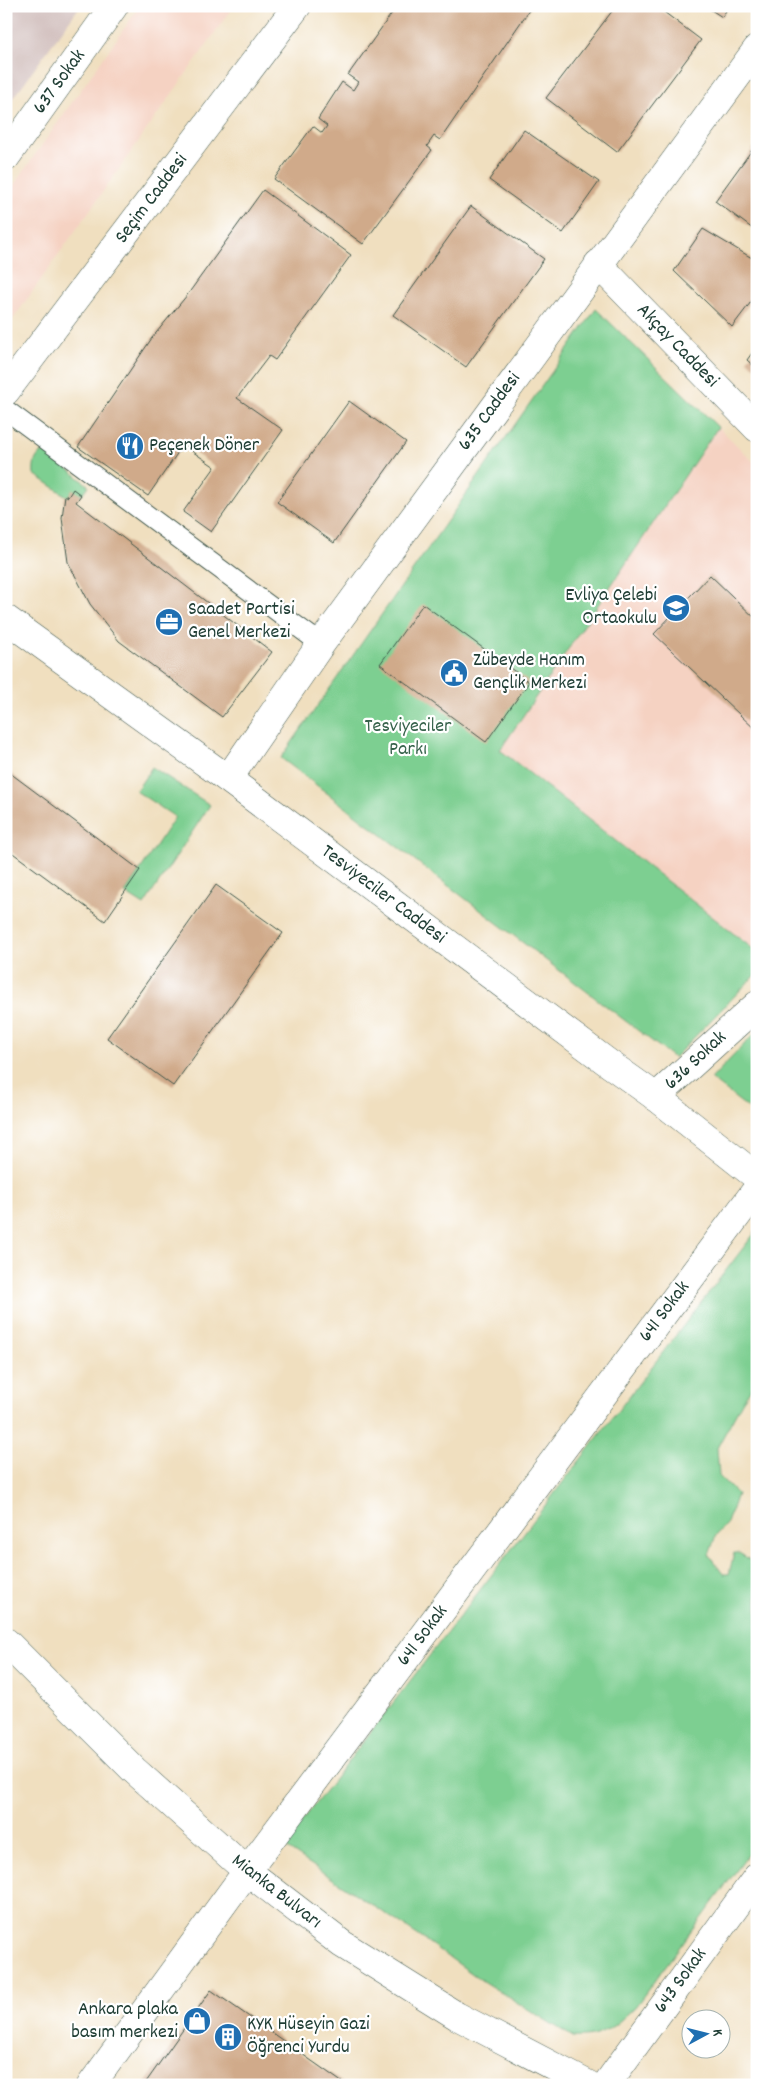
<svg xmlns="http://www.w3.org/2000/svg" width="763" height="2091" viewBox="0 0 763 2091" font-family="Dekko,sans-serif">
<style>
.built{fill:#f5d2c2}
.industrial{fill:#d1bfbd}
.green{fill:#7dcf91;stroke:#4e8662}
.building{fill:#d0aa8a}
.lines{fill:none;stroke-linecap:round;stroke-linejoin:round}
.lane-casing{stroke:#3e5549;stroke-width:21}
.street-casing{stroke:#3e5549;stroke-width:29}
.secondary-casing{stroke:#3e5549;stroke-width:29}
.lane{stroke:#fff;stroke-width:19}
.street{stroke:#fff;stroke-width:28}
.secondary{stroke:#fff;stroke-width:28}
.labels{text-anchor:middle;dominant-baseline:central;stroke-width:4.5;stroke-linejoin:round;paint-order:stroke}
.street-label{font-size:20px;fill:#1f3d34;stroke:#fff}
.poi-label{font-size:20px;fill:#1f3d34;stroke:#fff;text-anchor:start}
.park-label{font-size:20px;fill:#36624b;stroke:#fff}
</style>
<rect width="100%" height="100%" fill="#fff"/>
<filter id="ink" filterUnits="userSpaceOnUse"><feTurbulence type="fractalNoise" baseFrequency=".02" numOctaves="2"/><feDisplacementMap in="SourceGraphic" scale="10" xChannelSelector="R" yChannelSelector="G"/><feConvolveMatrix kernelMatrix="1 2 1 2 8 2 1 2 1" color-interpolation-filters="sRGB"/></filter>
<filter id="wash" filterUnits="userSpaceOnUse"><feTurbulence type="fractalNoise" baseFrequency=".0096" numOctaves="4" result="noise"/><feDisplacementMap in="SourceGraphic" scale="20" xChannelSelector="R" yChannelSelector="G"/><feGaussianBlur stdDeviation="1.12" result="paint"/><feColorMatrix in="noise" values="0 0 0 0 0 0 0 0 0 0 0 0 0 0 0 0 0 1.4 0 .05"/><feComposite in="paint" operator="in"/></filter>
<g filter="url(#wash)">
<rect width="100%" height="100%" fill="#f0dfbf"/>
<!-- built -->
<path class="built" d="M 140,6 L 234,6 L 6,329 L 6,196 Z
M 718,427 L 757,465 L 757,952 L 500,750 Z"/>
<!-- industrial -->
<path class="industrial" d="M 6,6 L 80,6 L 6,108 Z"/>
<!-- green -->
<path class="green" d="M 596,309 L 718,427 L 500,750 L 757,952 L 757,973 L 674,1058 L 281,758 Z
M 46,451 L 89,486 L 81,495 L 73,490 L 68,497 L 34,474 C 33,464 35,454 46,451 Z
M 152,767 L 210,805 L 144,905 L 125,893 L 175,817 L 136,791 Z
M 757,1031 L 757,1115 L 711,1079 Z
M 757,1230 L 757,1380 L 742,1402 L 717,1448 L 719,1476 L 737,1494 L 727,1523 L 716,1535 L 709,1555 L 723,1574 L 729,1574 L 734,1553 L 739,1553 L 755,1563 L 757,1562 L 757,1843 L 635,2007 C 614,2026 603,2039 573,2037 L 484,1982 L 419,1936 L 283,1846 Z"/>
<g id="blocks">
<!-- building -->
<path class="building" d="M 397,6 L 532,6 L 440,140 L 434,136 L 427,146 L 432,150 L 363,244 L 274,179 L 313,126 L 322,133 L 327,126 L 318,119 L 342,82 L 353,90 L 358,82 L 348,75 Z
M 616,6 L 656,6 L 701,40 L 617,152 L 546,98 Z
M 705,6 L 729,6 L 722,17 Z
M 524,130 L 599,182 L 563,233 L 489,180 Z
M 757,143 L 757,232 L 715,201 Z
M 263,190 L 351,255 L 275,360 L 269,356 L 237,398 L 283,430 L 211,532 L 183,512 L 215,467 L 183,445 L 148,496 L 78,447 L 152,338 L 188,294 Z
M 471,206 L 544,259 L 466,367 L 393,315 Z
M 703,229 L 757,261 L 757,294 L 732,327 L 674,271 Z
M 757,346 L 757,369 L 747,360 Z
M 349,401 L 406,442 L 334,543 L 277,502 Z
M 73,489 L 81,495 L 76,502 L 272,652 L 222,717 L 119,641 L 90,604 L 68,562 L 62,518 L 65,495 L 68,497 Z
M 710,575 L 757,620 L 757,731 L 654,634 Z
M 423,604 L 529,682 L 486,742 L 380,664 Z
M 6,770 L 140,870 L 105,921 L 6,848 Z
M 216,885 L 283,933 L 173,1086 L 107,1038 Z
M 211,1990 L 346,2085 L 144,2085 Z"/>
</g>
</g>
<g filter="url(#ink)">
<use href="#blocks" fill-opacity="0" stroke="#3e5549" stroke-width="1"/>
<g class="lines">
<defs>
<path id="lane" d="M 6,410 L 321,644"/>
<path id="street" d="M 6,157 L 114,6
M 598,264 L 757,428
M 6,391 L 297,6
M 228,779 L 321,644 L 757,49
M 656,1097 L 757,1005
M 6,1642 L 134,1770 L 247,1871 L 342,1944 L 457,2016 L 589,2085
M 91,2085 L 247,1871 L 757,1189
M 606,2085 L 757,1877"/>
<path id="secondary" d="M 6,619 L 228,779 L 607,1062 L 656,1097 L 757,1177"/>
</defs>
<!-- lane casing -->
<use href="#lane" class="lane-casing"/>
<!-- street casing -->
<use href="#street" class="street-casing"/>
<!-- secondary casing -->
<use href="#secondary" class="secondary-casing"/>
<!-- lane -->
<use href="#lane" class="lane"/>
<!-- street -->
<use href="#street" class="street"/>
<!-- secondary -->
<use href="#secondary" class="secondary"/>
</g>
</g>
<!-- icons -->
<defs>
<symbol id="restaurant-disc" viewBox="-11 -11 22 22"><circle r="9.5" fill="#1f6fb2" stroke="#fff"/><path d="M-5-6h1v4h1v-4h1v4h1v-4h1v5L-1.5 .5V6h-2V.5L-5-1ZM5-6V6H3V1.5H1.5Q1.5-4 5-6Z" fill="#fff"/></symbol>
<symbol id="school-disc" viewBox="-11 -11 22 22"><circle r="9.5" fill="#1f6fb2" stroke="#fff"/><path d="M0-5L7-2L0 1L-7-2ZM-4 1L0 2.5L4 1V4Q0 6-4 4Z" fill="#fff"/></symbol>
<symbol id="office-disc" viewBox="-11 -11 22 22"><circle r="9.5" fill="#1f6fb2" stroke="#fff"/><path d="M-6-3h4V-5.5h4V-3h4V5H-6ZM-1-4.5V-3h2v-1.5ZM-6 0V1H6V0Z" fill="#fff"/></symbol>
<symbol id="civic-disc" viewBox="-11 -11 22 22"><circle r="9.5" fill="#1f6fb2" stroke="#fff"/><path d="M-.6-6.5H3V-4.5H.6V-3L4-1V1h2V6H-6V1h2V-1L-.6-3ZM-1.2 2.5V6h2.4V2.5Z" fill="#fff"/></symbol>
<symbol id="shop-disc" viewBox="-11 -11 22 22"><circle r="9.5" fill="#1f6fb2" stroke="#fff"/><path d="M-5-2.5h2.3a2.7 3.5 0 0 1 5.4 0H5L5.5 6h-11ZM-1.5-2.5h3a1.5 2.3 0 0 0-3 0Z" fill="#fff"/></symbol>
<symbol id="building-disc" viewBox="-11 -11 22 22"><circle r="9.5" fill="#1f6fb2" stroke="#fff"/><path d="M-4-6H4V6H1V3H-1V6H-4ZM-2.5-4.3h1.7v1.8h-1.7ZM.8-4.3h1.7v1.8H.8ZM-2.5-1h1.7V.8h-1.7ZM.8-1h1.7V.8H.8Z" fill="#fff"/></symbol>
</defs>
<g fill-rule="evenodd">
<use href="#restaurant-disc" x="114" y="430" width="32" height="32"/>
<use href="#school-disc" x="660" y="592" width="32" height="32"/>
<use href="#office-disc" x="153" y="606" width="32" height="32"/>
<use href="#civic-disc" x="438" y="657" width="32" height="32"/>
<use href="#shop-disc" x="181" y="2005" width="32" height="32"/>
<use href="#building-disc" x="212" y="2021" width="32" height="32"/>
</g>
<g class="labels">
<!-- street labels -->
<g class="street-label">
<text transform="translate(60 82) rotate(-54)">637 Sokak</text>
<text transform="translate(152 199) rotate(-53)">Seçim Caddesi</text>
<text transform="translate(677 346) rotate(46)">Akçay Caddesi</text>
<text transform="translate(490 412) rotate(-54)">635 Caddesi</text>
<text transform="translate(383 895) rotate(37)">Tesviyeciler Caddesi</text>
<text transform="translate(696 1061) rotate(-43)">636 Sokak</text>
<text transform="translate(665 1312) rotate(-53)">641 Sokak</text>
<text transform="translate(423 1636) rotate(-53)">641 Sokak</text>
<text transform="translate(276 1892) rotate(38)">Mianka Bulvarı</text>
<text transform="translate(681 1981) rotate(-54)">643 Sokak</text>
</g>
<!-- poi labels -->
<g class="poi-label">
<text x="149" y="446">Peçenek Döner</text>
<text x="657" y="596" text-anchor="end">Evliya Çelebi<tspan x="657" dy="23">Ortaokulu</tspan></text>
<text x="188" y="610">Saadet Partisi<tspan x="188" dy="23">Genel Merkezi</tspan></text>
<text x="473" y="661">Zübeyde Hanım<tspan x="473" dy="23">Gençlik Merkezi</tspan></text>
<text x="178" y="2010" text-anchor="end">Ankara plaka<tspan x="178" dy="23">basım merkezi</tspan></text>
<text x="247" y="2025">KYK Hüseyin Gazi<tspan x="247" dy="23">Öğrenci Yurdu</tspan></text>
</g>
<!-- park labels -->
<g class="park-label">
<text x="408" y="727">Tesviyeciler<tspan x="408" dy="23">Parkı</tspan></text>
</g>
</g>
<!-- margin -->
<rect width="763" height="2091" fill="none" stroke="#fff" stroke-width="25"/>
<!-- north arrow -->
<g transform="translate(706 2034) rotate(83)"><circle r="24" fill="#ffffff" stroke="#a5b1ae"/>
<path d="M0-4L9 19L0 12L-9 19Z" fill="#1f6fb2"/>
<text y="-8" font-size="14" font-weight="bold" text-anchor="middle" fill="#1f3d34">K</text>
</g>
</svg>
